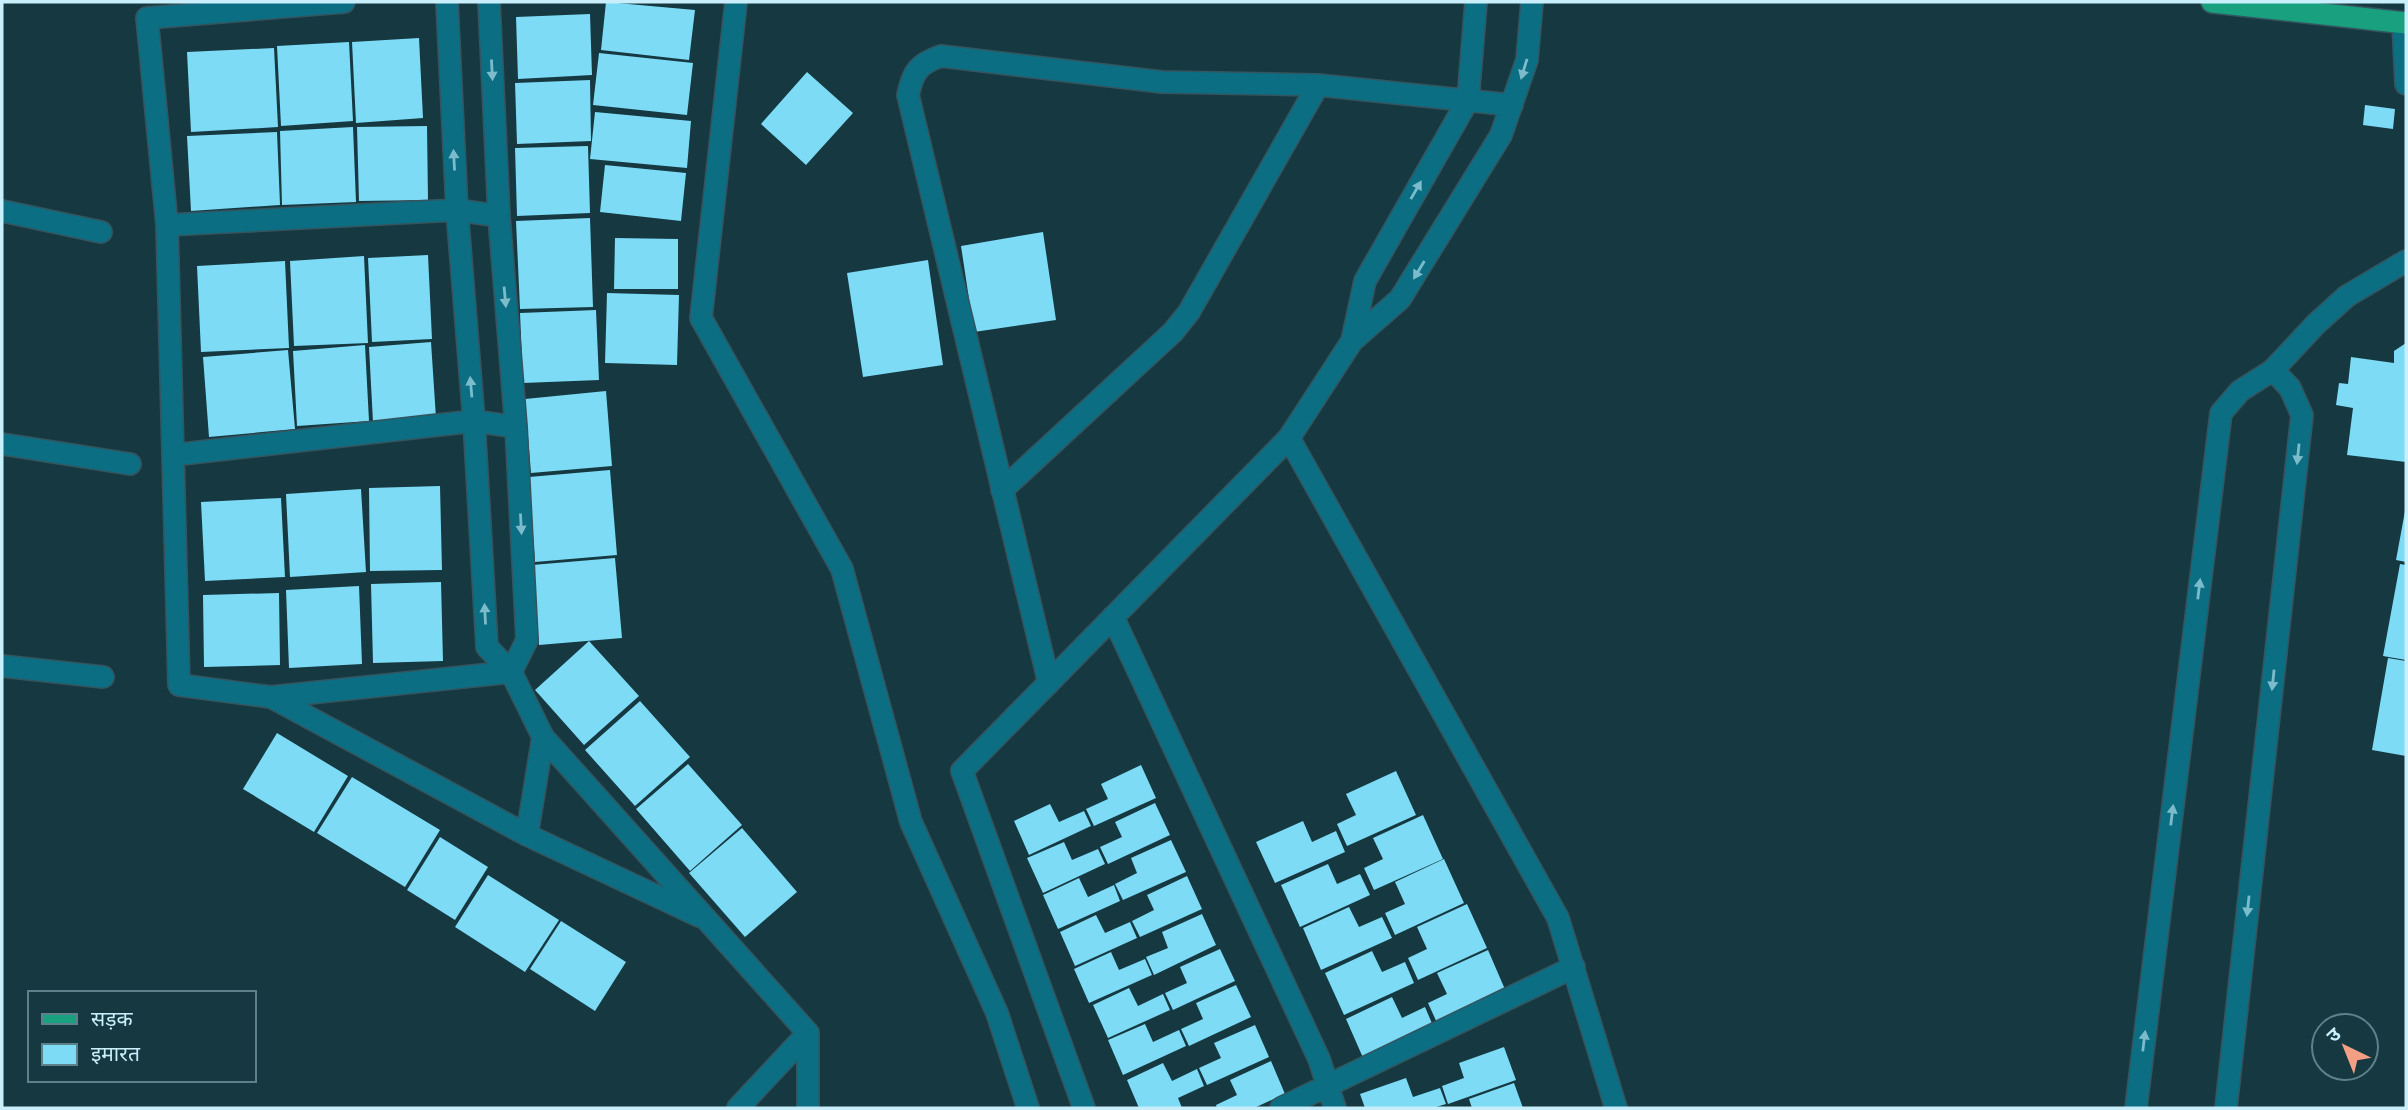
<svg xmlns="http://www.w3.org/2000/svg" width="2408" height="1110" viewBox="0 0 2408 1110" font-family="'Titillium Web','Noto Sans Devanagari',sans-serif">
<style>
.building{fill:#7ddbf5}
.lines{fill:none;stroke-linecap:round;stroke-linejoin:round}
.minor-casing{stroke:#34555f;stroke-width:24}
.major-casing{stroke:#34555f;stroke-width:24}
.minor{stroke:#0b6e83;stroke-width:21}
.major{stroke:#18a07f;stroke-width:21}
.oneway{fill:#7cbbcb}
</style>
<rect width="100%" height="100%" fill="#153841"/>
<!-- building -->
<path class="building" d="M 606,2 L 695,10 L 689,60 L 601,50 Z
M 590,14 L 592,75 L 518,79 L 516,17 Z
M 419,38 L 423,118 L 356,123 L 352,42 Z
M 349,42 L 353,121 L 281,126 L 277,46 Z
M 274,48 L 278,127 L 191,132 L 187,52 Z
M 599,53 L 693,63 L 687,115 L 593,105 Z
M 807,72 L 853,113 L 806,165 L 761,124 Z
M 590,80 L 591,141 L 517,144 L 515,83 Z
M 2365,105 L 2395,109 L 2393,129 L 2363,125 Z
M 595,112 L 691,121 L 687,168 L 590,159 Z
M 427,126 L 428,200 L 359,201 L 357,127 Z
M 353,127 L 356,202 L 282,205 L 280,131 Z
M 277,132 L 280,205 L 191,211 L 187,136 Z
M 588,146 L 590,213 L 517,216 L 515,148 Z
M 605,165 L 686,173 L 681,221 L 600,212 Z
M 590,218 L 593,307 L 520,309 L 516,221 Z
M 1043,232 L 1056,320 L 974,332 L 961,246 Z
M 615,238 L 678,239 L 678,289 L 614,289 Z
M 428,255 L 432,339 L 372,342 L 368,258 Z
M 364,256 L 368,343 L 294,346 L 290,261 Z
M 928,260 L 943,365 L 863,377 L 847,273 Z
M 285,261 L 289,348 L 201,352 L 197,266 Z
M 607,293 L 679,295 L 677,365 L 605,363 Z
M 596,310 L 599,380 L 523,383 L 520,313 Z
M 431,342 L 436,418 L 373,422 L 369,347 Z
M 2406,343 L 2406,462 L 2347,455 L 2353,408 L 2336,405 L 2339,383 L 2348,384 L 2351,357 L 2394,363 L 2394,351 Z
M 365,345 L 369,421 L 297,426 L 293,351 Z
M 288,350 L 295,429 L 209,437 L 203,357 Z
M 606,391 L 612,466 L 531,473 L 525,399 Z
M 610,470 L 617,555 L 535,562 L 529,477 Z
M 440,486 L 442,570 L 370,571 L 369,488 Z
M 361,489 L 366,572 L 290,577 L 286,494 Z
M 281,498 L 285,577 L 205,581 L 201,502 Z
M 2405,511 L 2406,511 L 2406,562 L 2396,560 Z
M 615,558 L 622,638 L 539,645 L 532,565 Z
M 2400,564 L 2406,565 L 2406,660 L 2383,656 Z
M 441,582 L 443,661 L 373,663 L 371,584 Z
M 359,586 L 362,664 L 289,668 L 286,590 Z
M 279,593 L 280,665 L 204,667 L 203,595 Z
M 589,641 L 639,696 L 584,745 L 535,690 Z
M 2388,658 L 2406,661 L 2406,756 L 2372,750 Z
M 640,701 L 690,757 L 635,806 L 585,750 Z
M 277,733 L 348,776 L 314,832 L 243,789 Z
M 688,764 L 742,825 L 690,871 L 636,809 Z
M 1141,765 L 1156,798 L 1094,826 L 1086,809 L 1108,799 L 1101,784 Z
M 1396,771 L 1416,815 L 1347,846 L 1337,824 L 1356,815 L 1346,794 Z
M 352,777 L 440,830 L 405,887 L 317,833 Z
M 1155,803 L 1170,835 L 1108,864 L 1100,847 L 1122,837 L 1115,822 Z
M 1050,804 L 1059,822 L 1084,811 L 1091,826 L 1029,855 L 1014,821 Z
M 1423,815 L 1443,859 L 1374,890 L 1364,868 L 1383,859 L 1373,838 Z
M 1303,821 L 1312,842 L 1336,831 L 1345,852 L 1275,883 L 1256,842 Z
M 742,828 L 797,892 L 745,937 L 689,873 Z
M 440,837 L 488,867 L 455,920 L 407,890 Z
M 1171,840 L 1186,872 L 1123,900 L 1115,884 L 1137,873 L 1131,858 Z
M 1064,842 L 1072,860 L 1098,849 L 1105,864 L 1043,893 L 1027,858 Z
M 1444,859 L 1464,903 L 1395,935 L 1385,913 L 1405,904 L 1395,882 Z
M 1328,864 L 1337,884 L 1360,874 L 1370,895 L 1300,927 L 1281,885 Z
M 488,875 L 559,920 L 525,972 L 455,927 Z
M 1187,876 L 1202,909 L 1140,937 L 1132,921 L 1154,910 L 1147,895 Z
M 1079,878 L 1088,897 L 1114,885 L 1120,901 L 1058,929 L 1043,895 Z
M 1467,904 L 1487,948 L 1418,980 L 1408,958 L 1427,949 L 1417,927 Z
M 1349,907 L 1359,927 L 1382,917 L 1392,938 L 1321,970 L 1303,928 Z
M 1202,914 L 1216,945 L 1154,975 L 1146,957 L 1168,948 L 1162,932 Z
M 1096,915 L 1105,933 L 1130,922 L 1137,938 L 1075,966 L 1060,932 Z
M 561,921 L 626,962 L 595,1011 L 530,969 Z
M 1220,949 L 1235,981 L 1173,1010 L 1165,993 L 1187,983 L 1180,967 Z
M 1488,950 L 1507,994 L 1438,1025 L 1428,1003 L 1447,994 L 1437,973 Z
M 1372,951 L 1382,972 L 1405,962 L 1414,983 L 1344,1015 L 1325,973 Z
M 1111,952 L 1119,970 L 1145,959 L 1152,975 L 1089,1003 L 1074,969 Z
M 1236,985 L 1251,1017 L 1189,1046 L 1181,1029 L 1203,1019 L 1196,1003 Z
M 1129,988 L 1138,1006 L 1163,994 L 1170,1010 L 1108,1038 L 1093,1005 Z
M 1392,997 L 1402,1018 L 1425,1007 L 1434,1028 L 1364,1060 L 1346,1019 Z
M 1145,1024 L 1153,1042 L 1179,1030 L 1186,1046 L 1123,1075 L 1108,1040 Z
M 1255,1025 L 1269,1057 L 1207,1085 L 1199,1068 L 1221,1058 L 1214,1043 Z
M 1504,1047 L 1516,1080 L 1448,1104 L 1442,1086 L 1464,1078 L 1459,1063 Z
M 1271,1061 L 1285,1094 L 1254,1108 L 1217,1108 L 1216,1105 L 1237,1095 L 1230,1080 Z
M 1163,1063 L 1172,1081 L 1197,1069 L 1204,1086 L 1178,1098 L 1182,1108 L 1139,1108 L 1127,1080 Z
M 1406,1078 L 1413,1097 L 1440,1088 L 1446,1104 L 1433,1108 L 1365,1108 L 1360,1094 Z
M 1514,1083 L 1523,1108 L 1472,1108 L 1469,1099 Z"/>
<g class="lines">
<defs>
<path id="minor" d="M 344,2 L 147,18 L 167,225 L 179,685 L 271,697 L 511,672
M 447,2 L 457,210 L 474,421 L 487,647 L 511,672 L 543,737 L 808,1033 L 808,1108
M 489,2 L 499,216 L 516,427 L 527,640 L 511,672
M 736,2 L 701,318 L 842,569 L 911,822 L 997,1013 L 1028,1108
M 2403,23 L 2406,84
M 2,211 L 101,232
M 167,225 L 457,210 L 499,216
M 1352,341 L 1365,281 L 1468,100 L 1476,2
M 1289,438 L 1558,918 L 1616,1108
M 2,444 L 130,464
M 173,455 L 474,421 L 516,427
M 1002,490 L 1173,332 L 1189,312 L 1318,85
M 1113,617 L 1319,1059 L 1335,1108
M 2,666 L 103,677
M 1049,683 L 908,95 C 913,72 918,64 941,56 L 1162,82 L 1318,85 L 1512,105
M 271,697 L 527,835 L 699,916
M 527,835 L 543,737
M 738,1108 L 808,1033
M 1084,1108 L 962,771 L 1289,438 L 1352,341 L 1400,299 L 1501,135 L 1527,60 L 1532,2
M 1281,1108 L 1574,967
M 2136,1108 L 2221,413 L 2240,391 L 2273,370 L 2316,324 L 2347,296 L 2406,261
M 2226,1108 L 2302,415 L 2290,388 L 2273,370"/>
<path id="major" d="M 2212,2 L 2406,23"/>
</defs>
<!-- minor casing -->
<use href="#minor" class="minor-casing"/>
<!-- major casing -->
<use href="#major" class="major-casing"/>
<!-- minor -->
<use href="#minor" class="minor"/>
<!-- major -->
<use href="#major" class="major"/>
</g>
<!-- one-way arrows -->
<defs><path id="oneway-solid" d="M-6-.8H1V-3.2L6.5 0L1 3.2V.8H-6Z" transform="scale(1.75)"/></defs>
<g class="oneway">
<use href="#oneway-solid" transform="translate(1524 69) rotate(107)"/>
<use href="#oneway-solid" transform="translate(492 70) rotate(87)"/>
<use href="#oneway-solid" transform="translate(454 160) rotate(-93)"/>
<use href="#oneway-solid" transform="translate(1416 190) rotate(-60)"/>
<use href="#oneway-solid" transform="translate(1419 270) rotate(121)"/>
<use href="#oneway-solid" transform="translate(505 297) rotate(85)"/>
<use href="#oneway-solid" transform="translate(471 387) rotate(-95)"/>
<use href="#oneway-solid" transform="translate(2298 454) rotate(96)"/>
<use href="#oneway-solid" transform="translate(521 524) rotate(87)"/>
<use href="#oneway-solid" transform="translate(2199 589) rotate(-83)"/>
<use href="#oneway-solid" transform="translate(485 614) rotate(-93)"/>
<use href="#oneway-solid" transform="translate(2273 680) rotate(96)"/>
<use href="#oneway-solid" transform="translate(2172 815) rotate(-83)"/>
<use href="#oneway-solid" transform="translate(2248 906) rotate(96)"/>
<use href="#oneway-solid" transform="translate(2144 1041) rotate(-83)"/>
</g>
<!-- border -->
<rect width="2408" height="1110" fill="none" stroke="#c8effb" stroke-width="7"/>
<!-- legend -->
<rect x="28" y="991" width="228" height="91" fill="#153841" stroke="#5d818b" stroke-width="2"/>
<rect x="42" y="1014" width="35" height="10" fill="#18a07f" stroke="#5d818b" stroke-width="2"/>
<text x="91" y="1026" font-size="21" fill="#c8effb">सड़क</text>
<rect x="42" y="1044" width="35" height="21" fill="#7ddbf5" stroke="#5d818b" stroke-width="2"/>
<text x="91" y="1061" font-size="21" fill="#c8effb">इमारत</text>
<!-- north arrow -->
<g transform="translate(2345 1047) rotate(317)"><circle r="33" fill="#153841" stroke="#5d818b" stroke-width="2"/>
<path d="M0-5L12 26L0 18L-12 26Z" fill="#f39f85"/>
<text y="-10" font-size="19" font-weight="bold" text-anchor="middle" fill="#c8effb">उ</text>
</g>
</svg>
